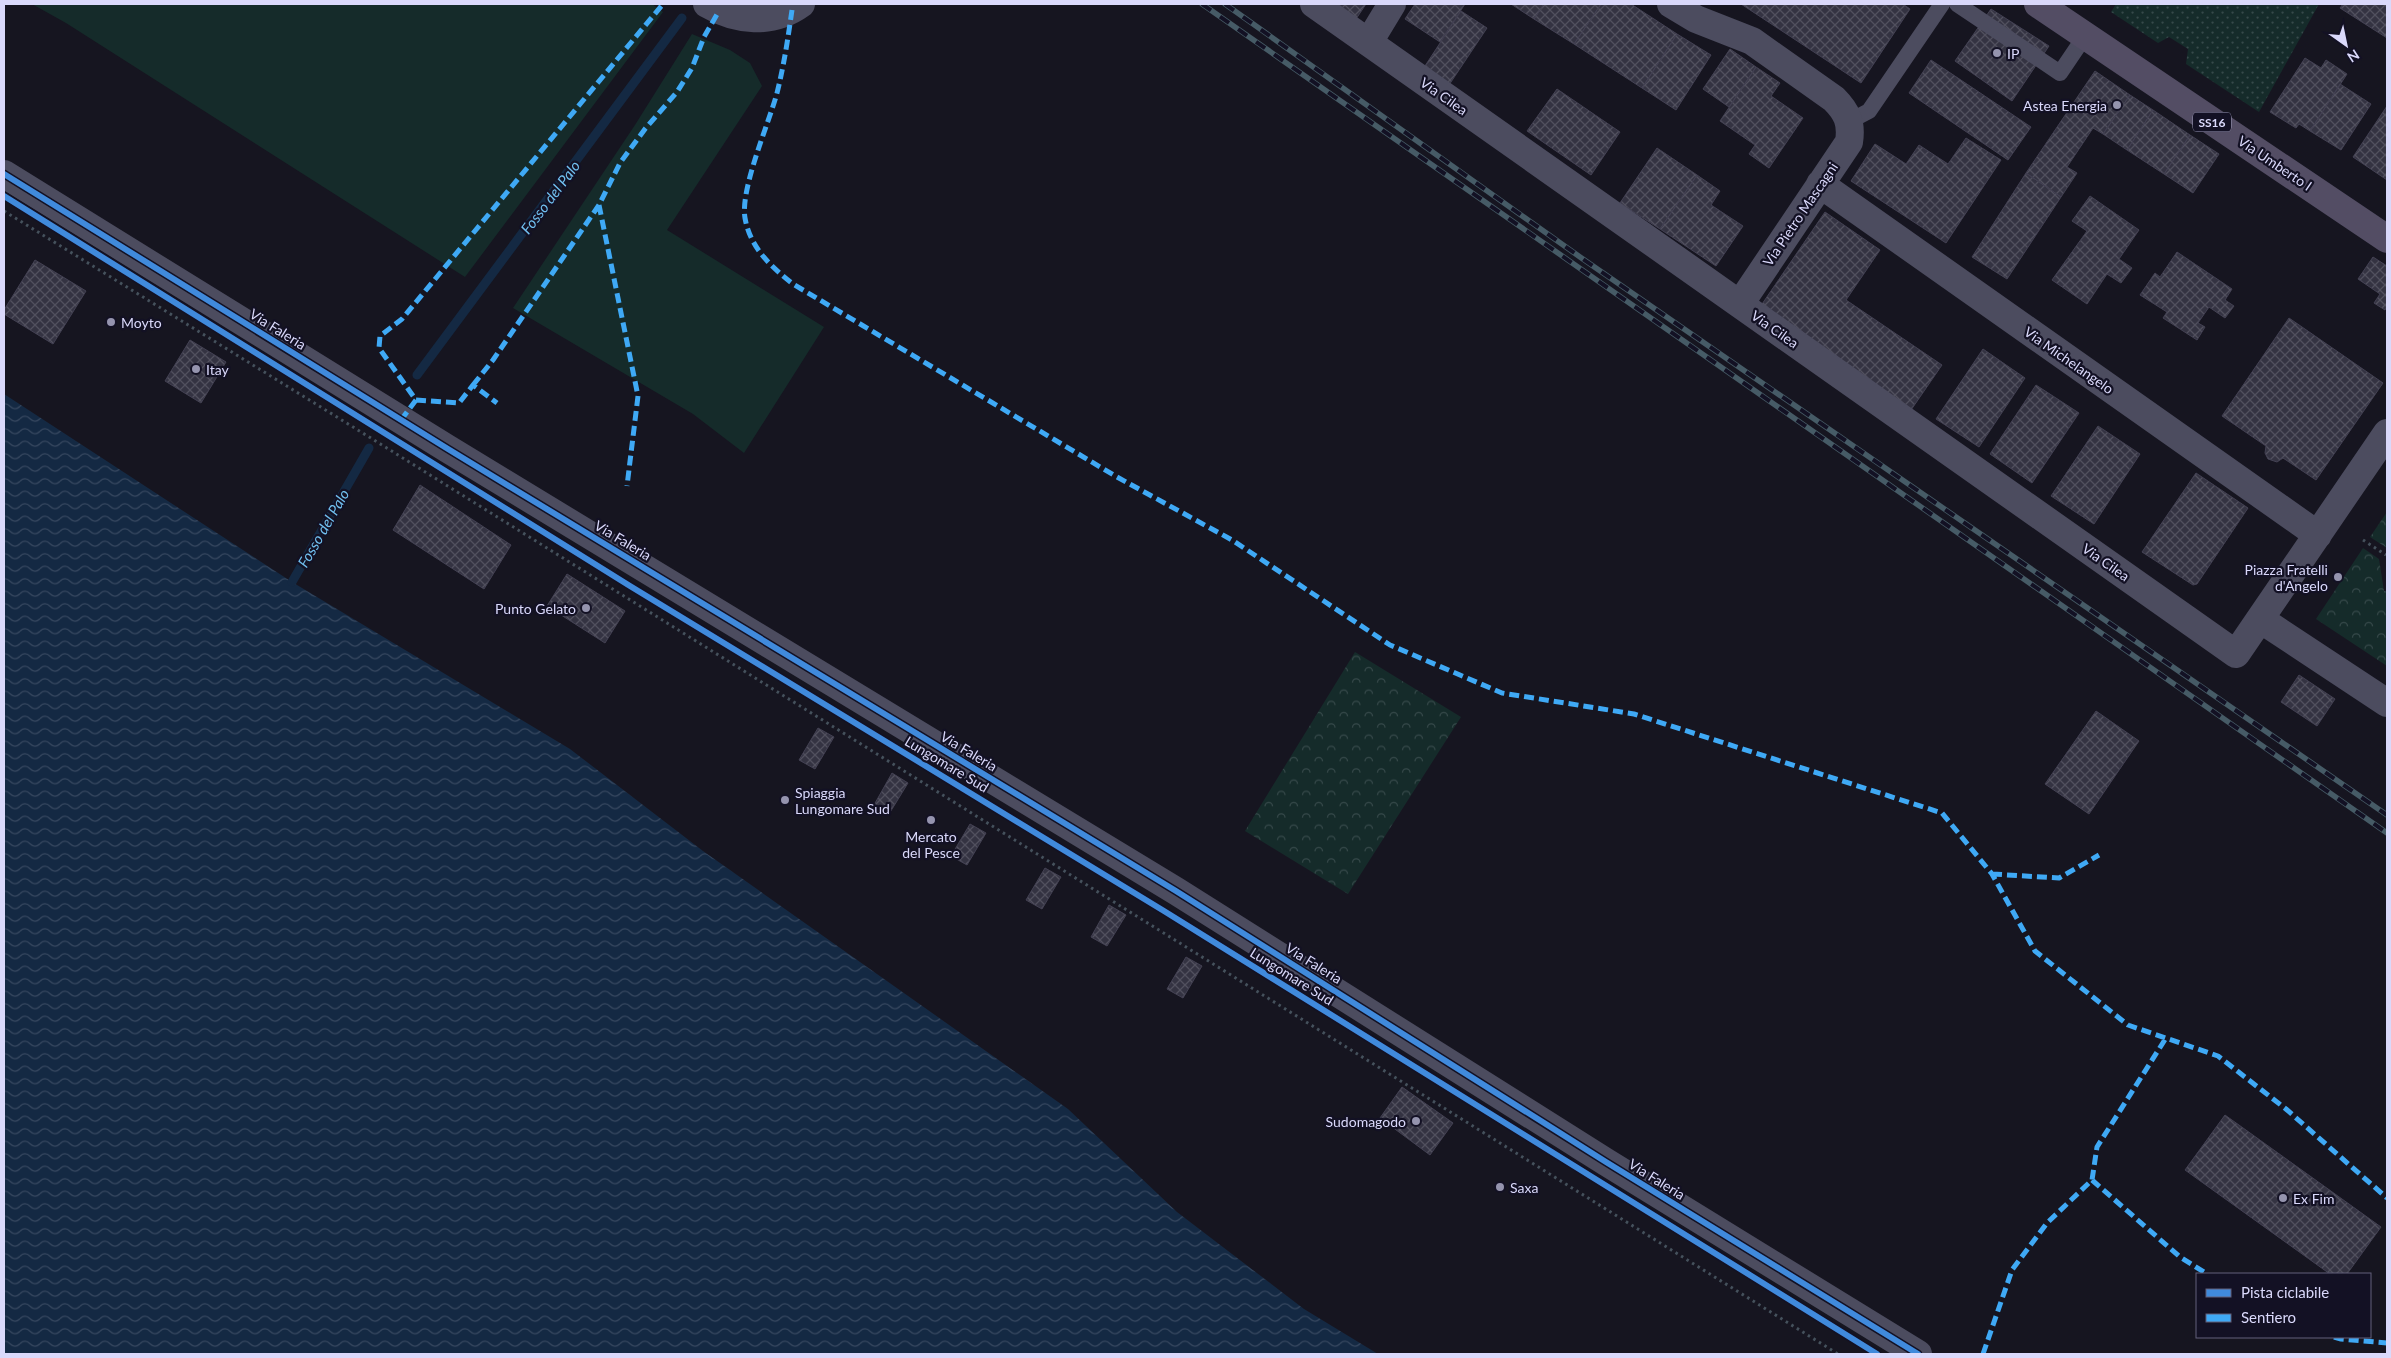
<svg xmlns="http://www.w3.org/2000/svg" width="2391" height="1358" viewBox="0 0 2391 1358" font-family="Lato,sans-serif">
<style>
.grass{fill:#152b2a}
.park{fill:url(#park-crowns)}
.garden{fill:url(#garden-dots)}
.water{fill:url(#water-waves)}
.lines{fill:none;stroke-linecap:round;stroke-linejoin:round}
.stream{stroke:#142943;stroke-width:9}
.building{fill:url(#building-cross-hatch);stroke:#434153}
.path{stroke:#45515c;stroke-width:3;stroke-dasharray:2.5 4;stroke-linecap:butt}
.service{stroke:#4c4c5f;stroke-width:16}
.minor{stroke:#4c4c5f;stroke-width:28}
.tertiary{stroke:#4c4c5f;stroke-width:28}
.primary{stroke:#534d64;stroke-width:28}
.rail-casing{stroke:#465b66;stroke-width:5.5}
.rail{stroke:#131124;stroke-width:4;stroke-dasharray:11;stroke-linecap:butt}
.quiet{stroke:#3fa9f5;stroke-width:5;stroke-dasharray:10 5;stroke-linecap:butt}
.cycleway-casing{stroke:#131124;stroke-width:9}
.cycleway{stroke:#408adc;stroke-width:6}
.poi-dot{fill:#9594ae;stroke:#131124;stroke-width:2}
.labels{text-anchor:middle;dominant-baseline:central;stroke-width:4.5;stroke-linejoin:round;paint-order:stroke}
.shield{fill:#131124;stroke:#9e9dba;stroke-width:1}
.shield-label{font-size:12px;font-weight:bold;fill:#dad9fb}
.poi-label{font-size:14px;fill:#dad9fb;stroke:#131124;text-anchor:start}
.street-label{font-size:14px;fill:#dad9fb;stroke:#131124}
.water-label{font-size:15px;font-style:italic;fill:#71c0f0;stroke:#131124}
</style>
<defs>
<pattern id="park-crowns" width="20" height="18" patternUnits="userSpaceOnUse" patternTransform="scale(1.25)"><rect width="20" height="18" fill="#152b2a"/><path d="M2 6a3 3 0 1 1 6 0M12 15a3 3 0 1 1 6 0" fill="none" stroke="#36494a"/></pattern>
<pattern id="garden-dots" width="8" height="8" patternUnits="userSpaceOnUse" patternTransform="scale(1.25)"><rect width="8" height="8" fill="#152b2a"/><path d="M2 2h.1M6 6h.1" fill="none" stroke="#36494a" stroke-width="1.8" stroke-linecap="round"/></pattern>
<pattern id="water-waves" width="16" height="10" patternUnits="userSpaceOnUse" patternTransform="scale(1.25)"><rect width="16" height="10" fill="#142943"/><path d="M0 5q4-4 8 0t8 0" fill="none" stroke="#36475f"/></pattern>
<pattern id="building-cross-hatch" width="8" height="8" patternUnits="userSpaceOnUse" patternTransform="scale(1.25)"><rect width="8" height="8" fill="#343342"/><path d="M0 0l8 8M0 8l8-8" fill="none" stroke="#51505e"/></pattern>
</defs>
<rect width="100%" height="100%" fill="#161520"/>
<!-- grass -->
<path class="grass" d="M 32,4 L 652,4 L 663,12 L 465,277 L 66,23 Z
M 692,34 L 730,50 L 750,63 L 762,86 L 667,230 L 824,327 L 744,453 L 693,414 L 513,308 L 635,125 Z"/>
<!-- park -->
<path class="park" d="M 2387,512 L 2387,548 L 2370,537 Z
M 2363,548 L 2379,559 L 2384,591 L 2387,591 L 2387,666 L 2316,619 Z
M 1355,652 L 1461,717 L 1348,894 L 1245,831 Z"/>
<!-- garden -->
<path class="garden" d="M 2116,4 L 2319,4 L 2259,112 L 2186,64 L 2188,49 L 2169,37 L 2158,43 L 2111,12 Z"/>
<!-- water -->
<path class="water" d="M 4,394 L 292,582 L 570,749 L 703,851 L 1068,1109 L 1177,1212 L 1304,1309 L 1378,1354 L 4,1354 Z"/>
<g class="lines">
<!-- stream -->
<path class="stream" d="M 417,375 L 682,18
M 292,582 L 369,448"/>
</g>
<!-- building -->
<path class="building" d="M 1335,4 L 1366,4 L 1356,19 Z
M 1415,4 L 1465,4 L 1440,42 L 1405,19 Z
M 1511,4 L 1544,4 L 1534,19 Z
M 1544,4 L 1601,4 L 1574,44 L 1534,19 Z
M 1601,4 L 1631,4 L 1677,34 L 1642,88 L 1574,44 Z
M 1741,4 L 1903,4 L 1910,9 L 1861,83 Z
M 2343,4 L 2387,4 L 2387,38 L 2340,8 Z
M 1991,9 L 2049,46 L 2012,101 L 1955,61 Z
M 1461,11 L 1487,28 L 1449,85 L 1423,69 Z
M 1677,34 L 1711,55 L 1676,110 L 1642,88 Z
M 1730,49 L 1756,67 L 1729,107 L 1703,89 Z
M 2305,58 L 2321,68 L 2326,60 L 2347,74 L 2310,131 L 2299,124 L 2296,128 L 2270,112 Z
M 1931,60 L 2031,127 L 2008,160 L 1909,93 Z
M 1756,67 L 1780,83 L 1771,96 L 1803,118 L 1769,168 L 1749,154 L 1755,145 L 1720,121 Z
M 2095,71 L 2130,95 L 2103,134 L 2093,128 L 2067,167 L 2077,173 L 2061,197 L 2026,173 Z
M 2340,84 L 2371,104 L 2341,150 L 2310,131 Z
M 1557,89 L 1620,132 L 1591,175 L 1527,131 Z
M 2130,95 L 2153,110 L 2127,150 L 2103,134 Z
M 2387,106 L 2387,180 L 2353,157 Z
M 2153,110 L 2190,135 L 2164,174 L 2127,150 Z
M 2190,135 L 2219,154 L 2193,193 L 2164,174 Z
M 1966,138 L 2001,160 L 1946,243 L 1851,181 L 1875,144 L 1906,164 L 1919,145 L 1948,164 Z
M 1657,148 L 1697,175 L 1660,229 L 1620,203 Z
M 2026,173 L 2061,197 L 2007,279 L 1972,257 Z
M 1697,175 L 1720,191 L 1711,205 L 1743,226 L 1716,266 L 1660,229 Z
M 2090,196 L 2139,230 L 2119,259 L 2132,268 L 2121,283 L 2107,274 L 2087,304 L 2052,280 L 2087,231 L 2072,221 Z
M 1825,212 L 1880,250 L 1846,300 L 1942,365 L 1911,410 L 1760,307 Z
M 2177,252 L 2232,289 L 2225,300 L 2234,306 L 2225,318 L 2209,307 L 2198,323 L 2205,327 L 2197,340 L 2163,318 L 2167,312 L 2140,295 L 2155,273 L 2160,277 Z
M 2373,257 L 2387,266 L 2387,306 L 2385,310 L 2374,303 L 2380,294 L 2358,279 Z
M 35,260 L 86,291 L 53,344 L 4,314 L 4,310 Z
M 2289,318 L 2383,383 L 2316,480 L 2283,458 L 2277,462 L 2268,459 L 2265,453 L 2266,446 L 2222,416 Z
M 190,340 L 226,362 L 201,403 L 165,381 Z
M 1983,349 L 2025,378 L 1979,447 L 1936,419 Z
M 2036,385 L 2079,413 L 2032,483 L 1990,454 Z
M 2098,426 L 2140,454 L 2094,524 L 2051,496 Z
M 2196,473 L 2248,508 L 2197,584 L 2193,585 L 2142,552 Z
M 420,485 L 511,545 L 484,589 L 393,530 Z
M 567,574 L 625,611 L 605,643 L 547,606 Z
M 2299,675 L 2335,699 L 2317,726 L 2281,702 Z
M 2096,711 L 2139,741 L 2089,814 L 2045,784 Z
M 818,728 L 834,737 L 815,769 L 799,760 Z
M 892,773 L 908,783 L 889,814 L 874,805 Z
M 970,824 L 986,833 L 967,865 L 951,856 Z
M 1045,868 L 1061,877 L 1042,909 L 1026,900 Z
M 1109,905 L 1126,915 L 1107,946 L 1091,937 Z
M 1186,957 L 1202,966 L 1183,998 L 1167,989 Z
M 1402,1087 L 1453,1123 L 1430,1155 L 1380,1118 Z
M 2225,1115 L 2381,1227 L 2347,1274 L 2330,1274 L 2185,1170 Z"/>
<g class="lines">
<!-- path -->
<path class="path" d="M 4,211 L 374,440 L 1838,1354
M 2363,540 L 2386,555"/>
<!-- service -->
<path class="service" d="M 1957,4 L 2060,73 L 2085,36
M 1850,121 L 1869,111 L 1942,4"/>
<!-- minor -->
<path class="minor" d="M 1314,4 L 2236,654 L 2387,433
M 1671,4 L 1696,19 L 1752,41 L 1834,99 C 1847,112 1852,123 1849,142 L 1740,304
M 1369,42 L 1392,4
M 1820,184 L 2318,535
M 2260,619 L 2387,703"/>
<!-- tertiary -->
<path class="tertiary" d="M 707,4 C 736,21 772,25 801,4
M 4,174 L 448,449 L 1176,891 L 1606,1162 L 1918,1354"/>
<!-- primary -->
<path class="primary" d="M 2038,4 L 2387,239"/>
<defs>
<path id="rail" d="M 1202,4 L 2387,833
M 1225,4 L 1580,257 L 2387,815"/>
</defs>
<!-- rail casing -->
<use href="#rail" class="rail-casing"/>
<!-- rail -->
<use href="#rail" class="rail"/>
<!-- quiet -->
<path class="quiet" d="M 792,10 C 788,38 784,65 777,93 C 769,123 740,189 745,218 C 750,247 770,266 793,284 L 1117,477 L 1232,540 L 1390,645 L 1502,693 L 1634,714 L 1942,813 L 1992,874 L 2035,951 L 2128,1025 L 2218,1056 L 2286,1109 L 2387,1198
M 599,205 L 638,396 L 627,486
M 473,385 L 493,360 L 599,205 L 620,163 L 645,129 L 677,92 L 692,68 L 704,37 L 719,11
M 416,400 L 459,403 L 473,385 L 497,403
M 401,420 L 416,400 L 379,348 L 380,336 L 402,319 L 663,4
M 1992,874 L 2059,878 L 2099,855
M 2092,1180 L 2180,1257 L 2207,1274
M 2334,1337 L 2341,1339 L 2387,1343
M 1983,1354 L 2012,1270 L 2047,1223 L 2092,1180 L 2097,1147 L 2166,1038"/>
<defs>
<path id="cycleway" d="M 4,174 L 448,449 L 1176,891 L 1606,1162 L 1918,1354
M 4,196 L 630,586 L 1164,911 L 1877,1354"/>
</defs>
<!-- cycleway casing -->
<use href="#cycleway" class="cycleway-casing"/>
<!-- cycleway -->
<use href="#cycleway" class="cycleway"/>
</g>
<!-- markers -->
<g class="poi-dot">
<circle cx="1997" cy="53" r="5"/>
<circle cx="2117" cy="105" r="5"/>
<circle cx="111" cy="322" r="5"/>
<circle cx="196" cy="369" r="5"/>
<circle cx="2338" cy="577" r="5"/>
<circle cx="586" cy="608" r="5"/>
<circle cx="785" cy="800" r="5"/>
<circle cx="931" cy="820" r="5"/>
<circle cx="1416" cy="1121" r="5"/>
<circle cx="1500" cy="1187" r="5"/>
<circle cx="2283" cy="1198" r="5"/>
</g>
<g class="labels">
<!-- shield labels -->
<rect class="shield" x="2193" y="112.5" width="38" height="19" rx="4"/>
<g class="shield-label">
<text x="2212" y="122">SS16</text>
</g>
<!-- poi labels -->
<g class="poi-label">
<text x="2007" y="53">IP</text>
<text x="2107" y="105" text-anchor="end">Astea Energia</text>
<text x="121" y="322">Moyto</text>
<text x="206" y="369">Itay</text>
<text x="2328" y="569" text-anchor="end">Piazza Fratelli<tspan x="2328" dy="16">d'Angelo</tspan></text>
<text x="576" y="608" text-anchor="end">Punto Gelato</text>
<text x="795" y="792">Spiaggia<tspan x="795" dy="16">Lungomare Sud</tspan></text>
<text x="931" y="836" text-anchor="middle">Mercato<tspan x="931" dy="16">del Pesce</tspan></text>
<text x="1406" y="1121" text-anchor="end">Sudomagodo</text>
<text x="1510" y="1187">Saxa</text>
<text x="2293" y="1198">Ex Fim</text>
</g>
<!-- street labels -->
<g class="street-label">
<text transform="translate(1444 96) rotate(35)">Via Cilea</text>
<text transform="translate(2275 163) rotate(34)">Via Umberto I</text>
<text transform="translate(1800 214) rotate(-56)">Via Pietro Mascagni</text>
<text transform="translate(278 329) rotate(32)">Via Faleria</text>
<text transform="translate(1775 329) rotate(35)">Via Cilea</text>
<text transform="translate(2069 360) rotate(35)">Via Michelangelo</text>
<text transform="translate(623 540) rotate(31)">Via Faleria</text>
<text transform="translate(2106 562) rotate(35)">Via Cilea</text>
<text transform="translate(969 751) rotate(31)">Via Faleria</text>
<text transform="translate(947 764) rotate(31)">Lungomare Sud</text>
<text transform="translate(1314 963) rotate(32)">Via Faleria</text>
<text transform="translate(1292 976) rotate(32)">Lungomare Sud</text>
<text transform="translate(1657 1179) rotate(32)">Via Faleria</text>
</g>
<!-- water labels -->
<g class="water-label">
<text transform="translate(550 197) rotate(-53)">Fosso del Palo</text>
<text transform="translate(323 528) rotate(-60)">Fosso del Palo</text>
</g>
</g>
<!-- border -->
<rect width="2391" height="1358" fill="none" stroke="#dad9fb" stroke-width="10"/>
<!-- legend -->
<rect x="2196" y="1273" width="175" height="65" fill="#131124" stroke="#63617a"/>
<rect x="2206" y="1289" width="25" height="8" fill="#408adc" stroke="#63617a"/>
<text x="2241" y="1298" font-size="15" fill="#dad9fb">Pista ciclabile</text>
<rect x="2206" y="1314" width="25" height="8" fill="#3fa9f5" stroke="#63617a"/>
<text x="2241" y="1323" font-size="15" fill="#dad9fb">Sentiero</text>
<!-- north arrow -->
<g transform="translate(2346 45) rotate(147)" stroke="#131124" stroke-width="4" paint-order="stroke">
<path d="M0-4L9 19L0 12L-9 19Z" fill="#dad9fb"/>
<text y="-8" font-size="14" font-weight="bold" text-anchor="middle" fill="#dad9fb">N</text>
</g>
</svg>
